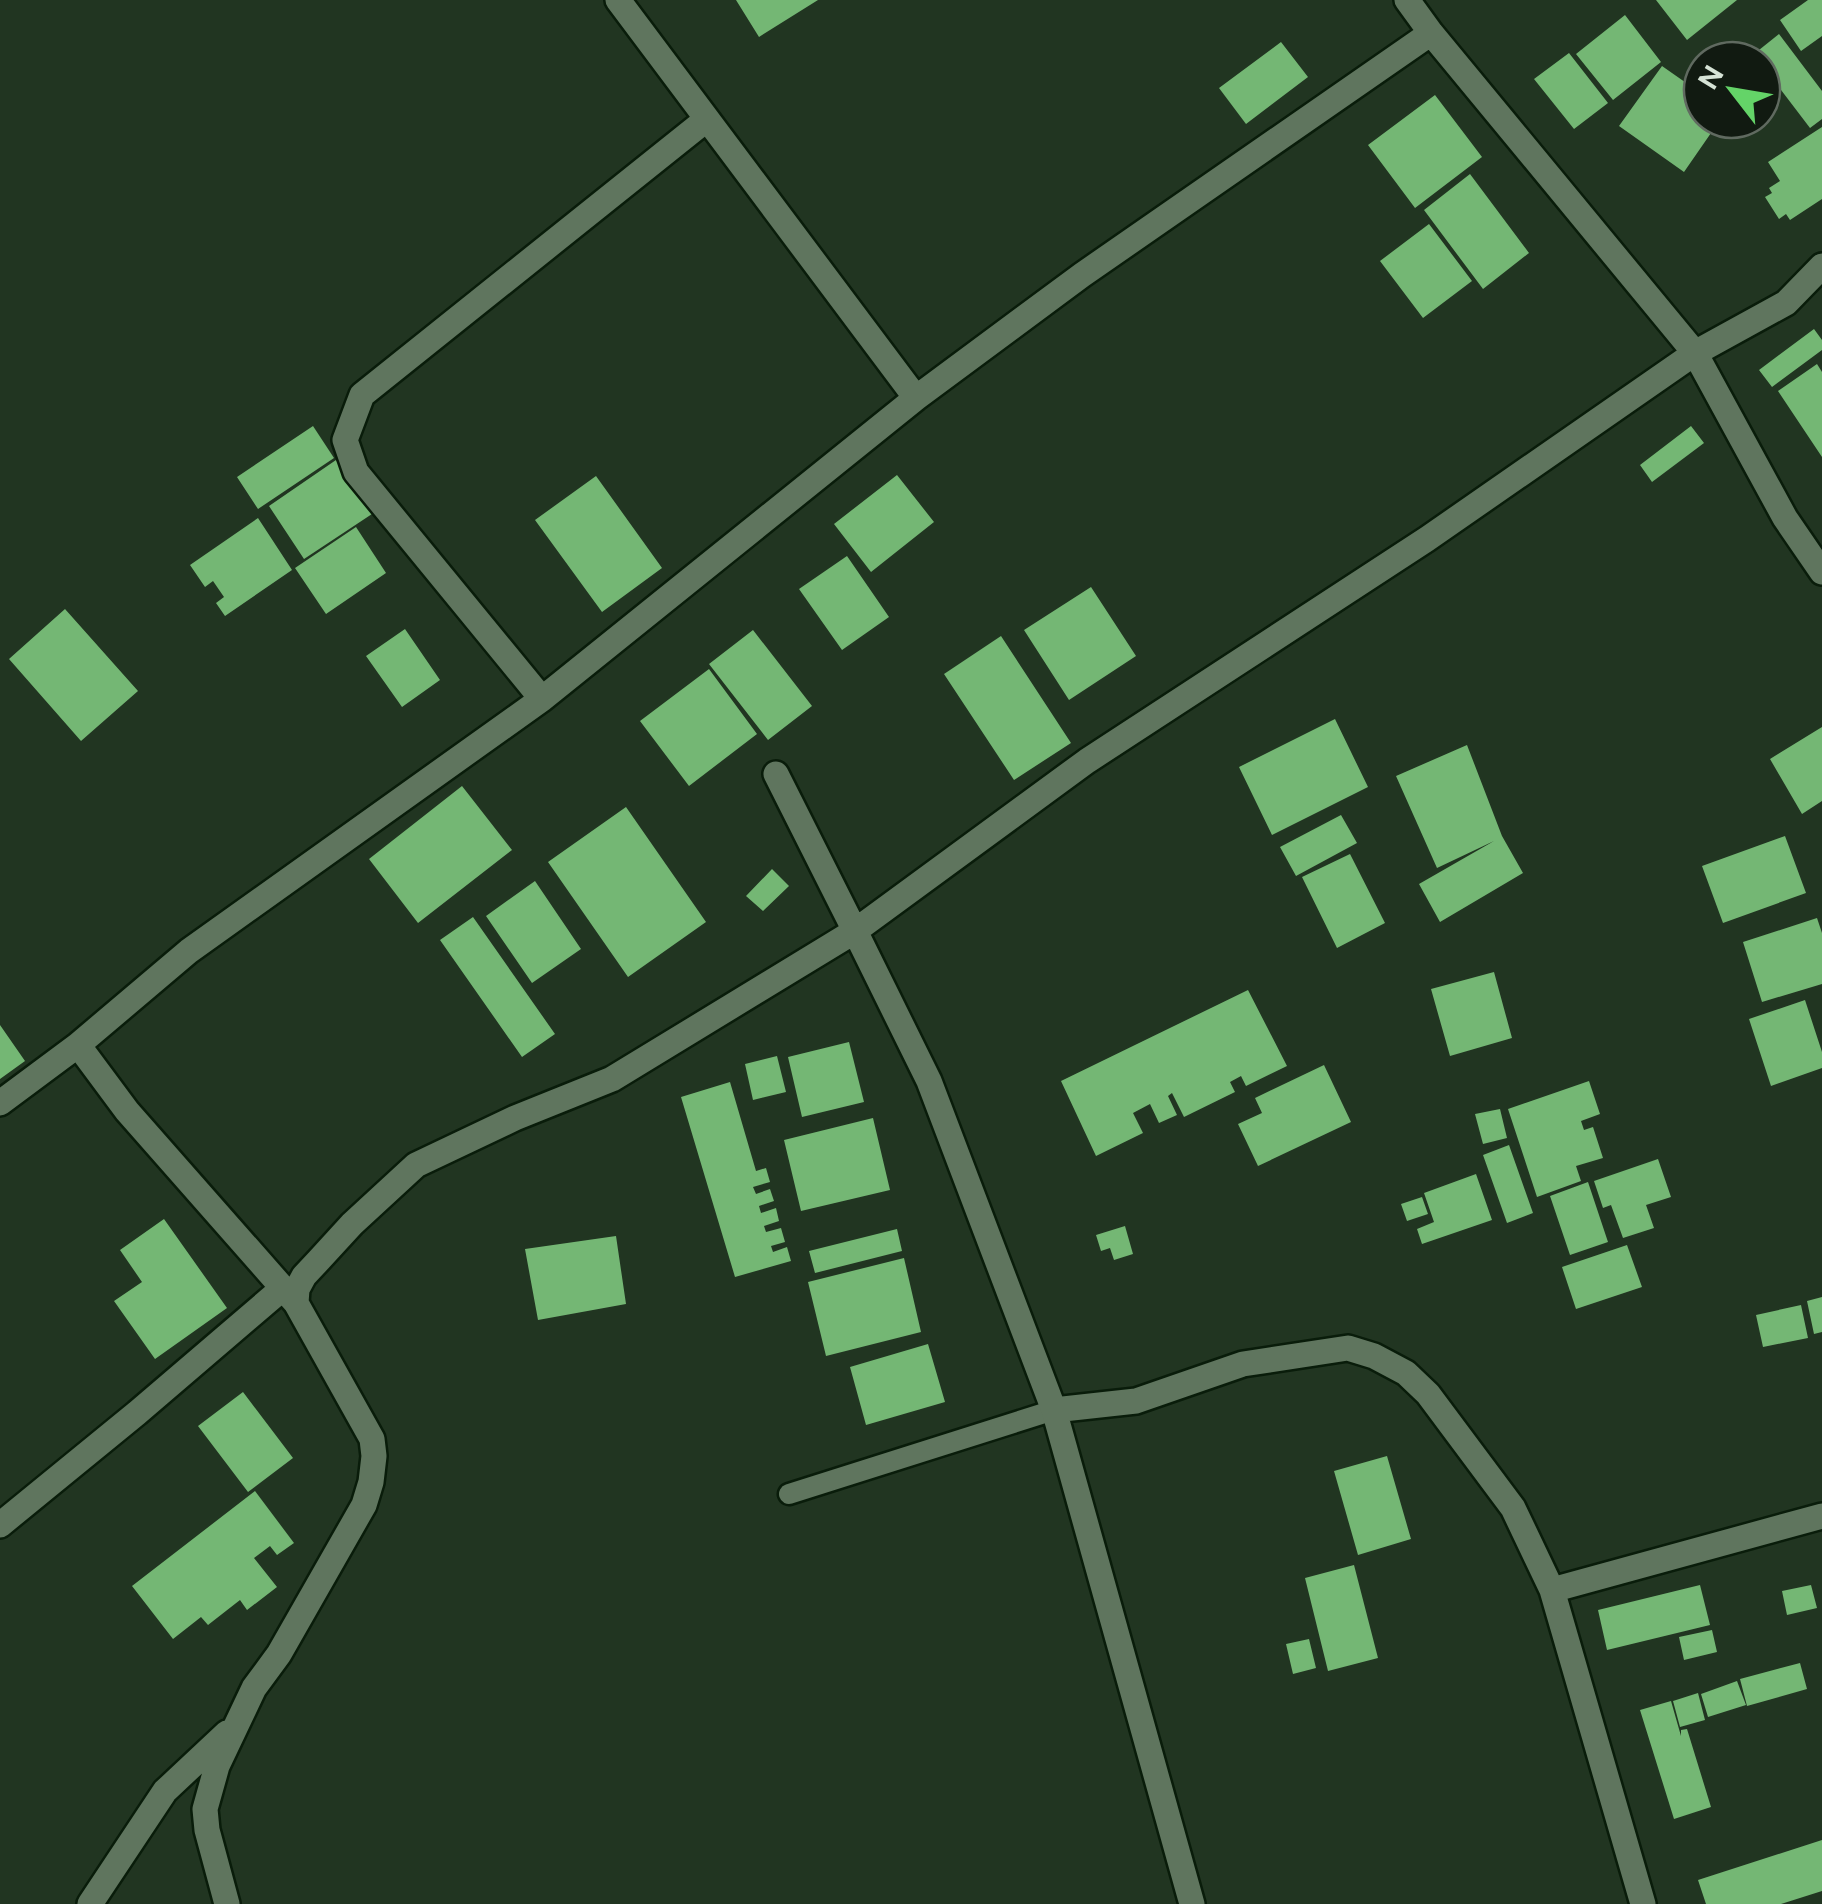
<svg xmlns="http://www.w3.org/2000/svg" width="1822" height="1904" viewBox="0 0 1822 1904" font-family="Figtree,sans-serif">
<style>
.building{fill:#74b774}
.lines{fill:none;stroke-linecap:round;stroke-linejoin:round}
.service-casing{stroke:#091c0a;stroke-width:25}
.minor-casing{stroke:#091c0a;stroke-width:30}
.service{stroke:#5f755e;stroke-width:20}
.minor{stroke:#5f755e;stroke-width:25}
</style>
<rect width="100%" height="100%" fill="#213521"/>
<!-- building -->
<path class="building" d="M 736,0 L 818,0 L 759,37 Z
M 1656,0 L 1737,0 L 1687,40 Z
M 1808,0 L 1822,0 L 1822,36 L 1801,51 L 1780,20 Z
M 1625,15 L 1661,62 L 1613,100 L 1576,54 Z
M 1779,34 L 1822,91 L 1822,119 L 1810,128 L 1762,65 L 1762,60 L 1758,60 L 1754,54 Z
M 1281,42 L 1308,77 L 1246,124 L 1219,88 Z
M 1569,53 L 1608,103 L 1574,129 L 1534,79 Z
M 1662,66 L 1702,94 L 1702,120 L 1720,120 L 1684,172 L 1619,126 Z
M 1435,95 L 1482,157 L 1415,208 L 1368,145 Z
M 1822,127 L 1822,199 L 1790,220 L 1786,214 L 1779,219 L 1765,197 L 1772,193 L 1769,188 L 1780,181 L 1768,162 Z
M 1470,174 L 1529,253 L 1483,289 L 1424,210 Z
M 1429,224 L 1472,281 L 1423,318 L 1380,261 Z
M 1814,329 L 1822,340 L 1822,350 L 1772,387 L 1759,370 Z
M 1817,364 L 1822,372 L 1822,457 L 1778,391 Z
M 313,426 L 334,458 L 258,509 L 237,477 Z
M 1691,426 L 1704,443 L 1652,482 L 1640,465 Z
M 336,460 L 372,514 L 304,559 L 269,506 Z
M 897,475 L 934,522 L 871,572 L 834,524 Z
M 596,476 L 662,568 L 602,612 L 535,520 Z
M 258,518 L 292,570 L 225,616 L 216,603 L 224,597 L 213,581 L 205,587 L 190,565 Z
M 356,527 L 386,573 L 326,614 L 295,568 Z
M 847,556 L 889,617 L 842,650 L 799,589 Z
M 1091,587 L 1136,656 L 1069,700 L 1024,630 Z
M 65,609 L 138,691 L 81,741 L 9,659 Z
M 405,629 L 440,680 L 402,707 L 366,656 Z
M 753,630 L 812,706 L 768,740 L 709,664 Z
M 1001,636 L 1071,743 L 1014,780 L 944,674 Z
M 709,669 L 757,734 L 689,786 L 640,721 Z
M 1335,719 L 1368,787 L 1272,835 L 1239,767 Z
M 1822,727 L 1822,801 L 1802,814 L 1770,759 Z
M 1467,745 L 1502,836 L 1523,873 L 1440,922 L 1419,884 L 1494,841 L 1437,868 L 1396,776 Z
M 462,786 L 512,850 L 418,923 L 369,859 Z
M 626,807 L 706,922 L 628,977 L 548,862 Z
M 1341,815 L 1357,843 L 1296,876 L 1280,847 Z
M 1785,836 L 1806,893 L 1723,923 L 1702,866 Z
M 1350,854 L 1385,923 L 1337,948 L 1302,877 Z
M 772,869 L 789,886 L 763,911 L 746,896 Z
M 535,881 L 581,949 L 532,983 L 486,916 Z
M 473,917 L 555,1034 L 522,1057 L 440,940 Z
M 1817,918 L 1822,933 L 1822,984 L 1762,1002 L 1743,942 Z
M 1494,972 L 1512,1038 L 1450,1056 L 1431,989 Z
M 1248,990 L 1287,1066 L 1246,1086 L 1241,1076 L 1230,1082 L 1235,1092 L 1184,1117 L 1172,1093 L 1168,1096 L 1177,1115 L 1159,1123 L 1150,1104 L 1133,1113 L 1143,1133 L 1096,1156 L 1061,1081 Z
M 1805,1000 L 1822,1052 L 1822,1068 L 1771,1086 L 1749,1019 Z
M 0,1025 L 25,1061 L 0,1079 Z
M 849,1042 L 864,1102 L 802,1117 L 788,1057 Z
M 777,1056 L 786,1092 L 753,1100 L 745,1064 Z
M 1324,1065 L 1351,1122 L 1258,1166 L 1238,1124 L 1262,1113 L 1255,1098 Z
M 1589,1081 L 1600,1114 L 1581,1121 L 1584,1130 L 1593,1127 L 1603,1158 L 1576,1166 L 1581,1181 L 1537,1197 L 1508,1109 Z
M 730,1082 L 756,1171 L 766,1168 L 770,1182 L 753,1187 L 756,1194 L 770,1189 L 774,1201 L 759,1206 L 761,1213 L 776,1208 L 779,1221 L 764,1226 L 766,1232 L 781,1228 L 785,1242 L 771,1246 L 773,1252 L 787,1247 L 791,1261 L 735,1277 L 681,1097 Z
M 1500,1109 L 1507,1138 L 1483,1144 L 1475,1114 Z
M 873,1118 L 890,1190 L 801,1211 L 784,1140 Z
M 1509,1145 L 1533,1213 L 1507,1223 L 1483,1155 Z
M 1658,1159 L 1671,1197 L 1646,1205 L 1654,1228 L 1623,1238 L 1611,1205 L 1603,1208 L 1594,1181 Z
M 1476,1174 L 1492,1220 L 1422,1244 L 1417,1229 L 1434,1222 L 1424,1193 Z
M 1588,1182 L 1608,1242 L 1570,1255 L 1550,1196 Z
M 1422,1197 L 1428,1214 L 1407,1221 L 1401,1204 Z
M 164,1219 L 227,1308 L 155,1359 L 114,1301 L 142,1282 L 120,1250 Z
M 1125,1226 L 1133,1254 L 1114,1260 L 1110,1248 L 1101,1251 L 1096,1235 Z
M 897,1229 L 902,1251 L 815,1273 L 809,1251 Z
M 616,1236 L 626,1304 L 538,1320 L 525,1249 Z
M 1627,1245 L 1642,1287 L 1576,1309 L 1562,1267 Z
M 904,1258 L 921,1332 L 826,1356 L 808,1282 Z
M 1822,1297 L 1822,1332 L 1814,1334 L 1807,1301 Z
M 1801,1305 L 1808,1338 L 1763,1347 L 1756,1315 Z
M 928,1344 L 945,1402 L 866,1425 L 850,1367 Z
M 243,1392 L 293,1458 L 248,1492 L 198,1426 Z
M 1387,1456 L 1411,1539 L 1358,1555 L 1334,1471 Z
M 255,1491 L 294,1543 L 277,1555 L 270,1546 L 254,1558 L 277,1587 L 247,1610 L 240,1600 L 208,1625 L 201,1617 L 173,1639 L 132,1586 Z
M 1354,1565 L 1378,1658 L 1328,1671 L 1305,1578 Z
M 1700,1585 L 1710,1625 L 1607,1650 L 1598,1610 Z
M 1811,1585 L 1817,1608 L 1787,1615 L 1782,1591 Z
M 1712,1630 L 1717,1652 L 1684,1660 L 1679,1637 Z
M 1309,1639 L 1316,1668 L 1293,1674 L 1286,1644 Z
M 1800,1663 L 1807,1689 L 1747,1706 L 1740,1679 Z
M 1737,1681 L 1746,1705 L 1708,1717 L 1701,1694 Z
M 1698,1693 L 1705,1720 L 1680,1727 L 1673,1701 Z
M 1671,1701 L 1681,1736 L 1681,1730 L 1687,1729 L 1711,1807 L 1674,1819 L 1640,1710 Z
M 1822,1840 L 1822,1891 L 1781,1904 L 1706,1904 L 1698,1880 Z"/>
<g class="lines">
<defs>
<path id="service" d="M 789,1494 L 1054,1410"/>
<path id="minor" d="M 618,0 L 916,398
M 1407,0 L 1431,33 L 1695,353 L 1785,518 L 1822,572
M 542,699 L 356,472 L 345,440 L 362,395 L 707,119
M 78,1045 L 189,951 L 542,699 L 916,398 L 1082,275 L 1431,33
M 0,1103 L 78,1045 L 127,1111 L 296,1303
M 1054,1410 L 1136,1401 L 1243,1364 L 1348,1348 L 1374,1356 L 1406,1373 L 1428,1394 L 1513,1508 L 1552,1590 L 1822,1516
M 0,1525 L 137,1413 L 283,1288
M 1552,1590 L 1643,1904
M 90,1904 L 165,1791 L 227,1733
M 227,1904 L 207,1830 L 205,1809 L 217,1766 L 254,1688 L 279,1654 L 364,1505 L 371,1482 L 374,1456 L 372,1439 L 296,1303 L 297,1289 L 304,1276 L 319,1260 L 352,1224 L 416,1165 L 515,1118 L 612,1079 L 855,931 L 776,774
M 1192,1904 L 1054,1410 L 929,1081 L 855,931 L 1087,761 L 1427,539 L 1695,353 L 1786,303 L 1822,266"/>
</defs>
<!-- service casing -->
<use href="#service" class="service-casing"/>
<!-- minor casing -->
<use href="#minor" class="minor-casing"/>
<!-- service -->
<use href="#service" class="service"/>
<!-- minor -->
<use href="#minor" class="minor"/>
</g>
<!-- north arrow -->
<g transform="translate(1732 90) rotate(301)"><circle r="48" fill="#111a11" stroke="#606a60" stroke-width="2.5"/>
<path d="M0-8L18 38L0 25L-18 38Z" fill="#64d468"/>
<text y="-15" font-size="28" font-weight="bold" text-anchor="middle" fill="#d6e3d6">N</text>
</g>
</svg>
